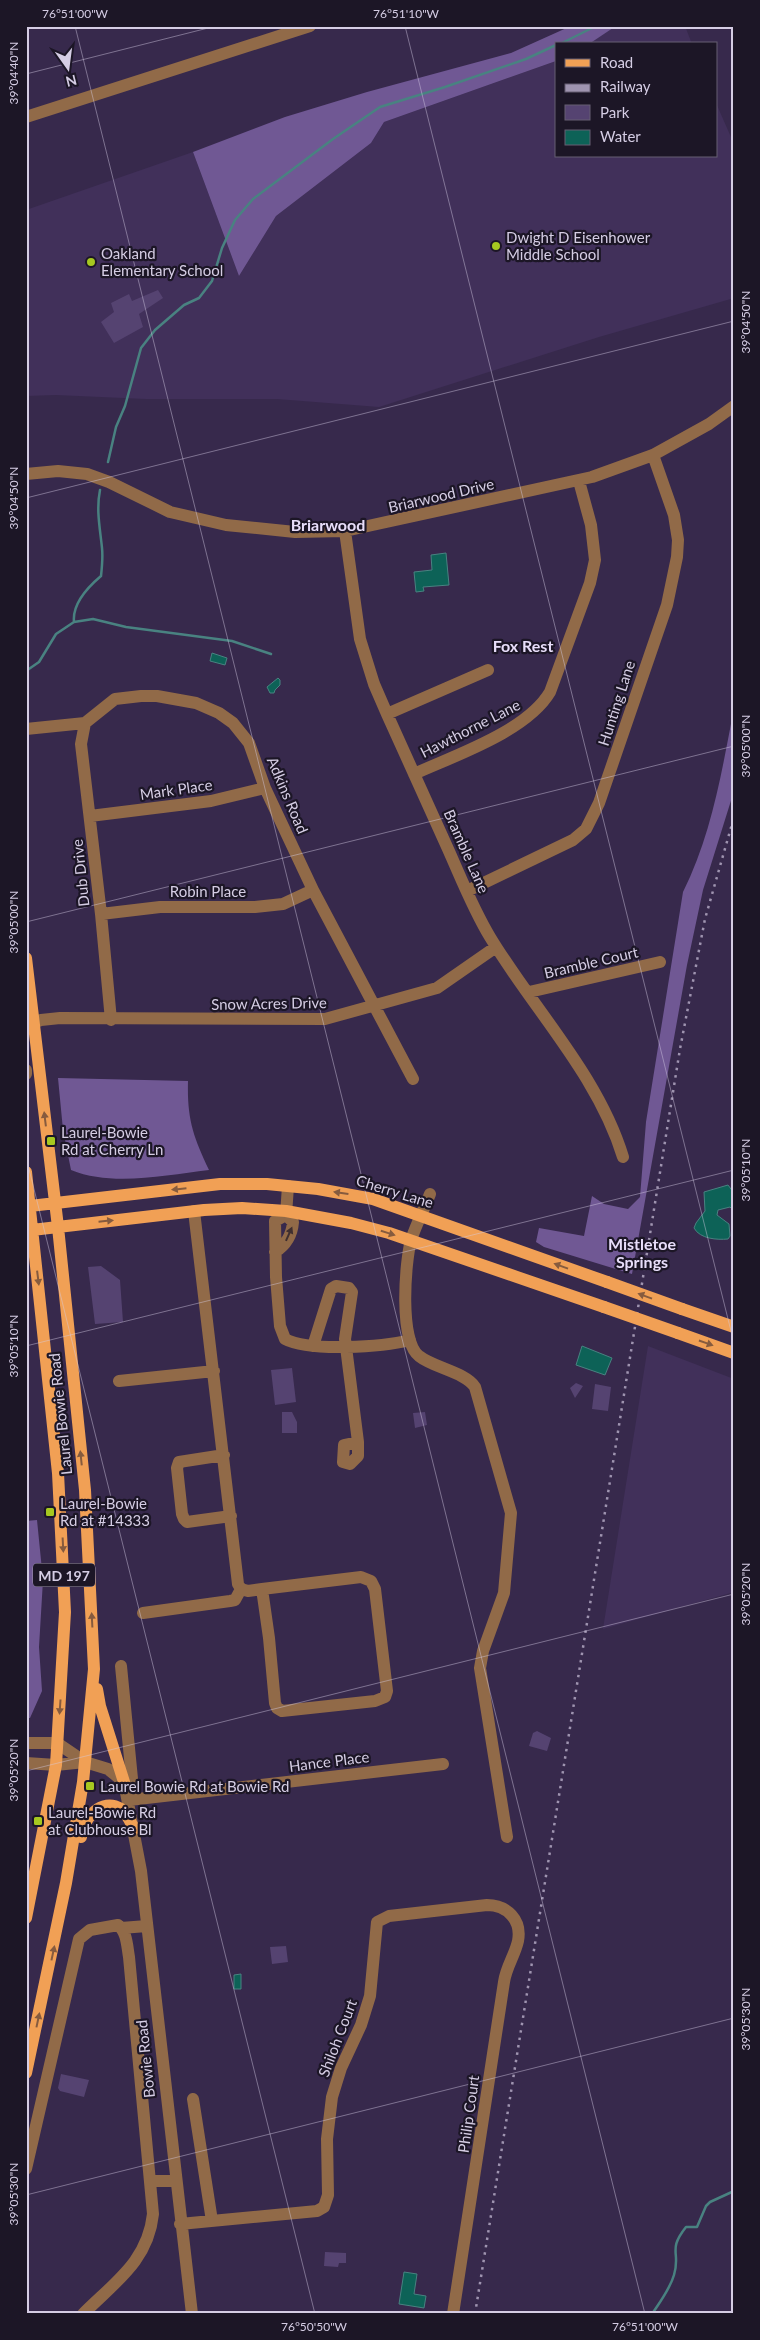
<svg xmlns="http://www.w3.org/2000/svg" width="760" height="2340" viewBox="0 0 760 2340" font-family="Lato,sans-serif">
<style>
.built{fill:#41305a}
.green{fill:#554371}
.forest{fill:#705894}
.water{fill:#0d6257;stroke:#498281}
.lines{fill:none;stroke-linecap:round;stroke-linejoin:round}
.stream{stroke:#498281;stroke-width:2.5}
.minor{stroke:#916a48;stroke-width:12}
.major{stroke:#f1a055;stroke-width:12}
.rail{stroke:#9f94b0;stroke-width:2.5;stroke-dasharray:2.5 5;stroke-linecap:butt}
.major-bridge{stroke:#f1a055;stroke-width:12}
.oneway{fill:#865b3e}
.oneway2{fill:#3f2f30}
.ticks{fill:none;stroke:#d5cde4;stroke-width:1;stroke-opacity:0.45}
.poi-dot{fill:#a6c820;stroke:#1c1626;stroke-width:2}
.labels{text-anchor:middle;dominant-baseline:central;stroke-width:4.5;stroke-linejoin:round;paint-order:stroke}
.shield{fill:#1c1626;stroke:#9e96ab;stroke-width:1}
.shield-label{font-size:14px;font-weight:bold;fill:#d5cde4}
.poi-label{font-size:15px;fill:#d5cde4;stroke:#1c1626;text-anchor:start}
.street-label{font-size:15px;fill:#d5cde4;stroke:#1c1626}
.neighbourhood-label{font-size:16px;font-weight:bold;fill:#e8defa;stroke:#1c1626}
.neatline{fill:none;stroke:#d5cde4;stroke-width:2}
.ticks-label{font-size:12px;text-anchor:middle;fill:#d5cde4}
</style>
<rect width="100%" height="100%" fill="#37294c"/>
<!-- built -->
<path class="built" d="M 616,26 L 685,26 L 692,44 L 589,44 Z
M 556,61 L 556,156 L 716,156 L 716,103 L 734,144 L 734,298 L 599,337 L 379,407 L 277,399 L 146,399 L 56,395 L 26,396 L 26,210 L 193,152 L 239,276 L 276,216 L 371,143 L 384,122 Z
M 648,1346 L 734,1379 L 734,1592 L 603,1629 Z"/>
<!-- green -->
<path class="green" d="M 158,290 L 163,298 L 139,314 L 143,327 L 114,343 L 101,322 L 114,312 L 111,303 L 129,294 L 132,301 Z
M 101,1266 L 120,1280 L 123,1322 L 95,1324 L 88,1267 Z
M 292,1368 L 296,1402 L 275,1405 L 271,1370 Z
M 576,1383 L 583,1386 L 575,1398 L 570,1388 Z
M 595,1384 L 611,1387 L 608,1411 L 592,1409 Z
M 282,1412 L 292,1412 L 297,1422 L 297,1433 L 282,1433 Z
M 425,1412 L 427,1425 L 415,1428 L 413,1413 Z
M 537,1731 L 551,1738 L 547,1751 L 529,1746 L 533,1733 Z
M 286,1946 L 288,1962 L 272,1964 L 270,1947 Z
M 61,2074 L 89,2080 L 84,2097 L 60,2091 L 58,2088 Z
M 325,2252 L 346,2253 L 346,2263 L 339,2263 L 338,2267 L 324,2266 Z"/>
<!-- forest -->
<path class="forest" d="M 571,26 L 616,26 L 589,44 L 556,44 L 556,61 L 384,122 L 371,143 L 276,216 L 239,276 L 193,152 L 285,117 L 367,92 L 511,53 Z
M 734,708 L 734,791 L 703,890 L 687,965 L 632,1274 L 544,1247 L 536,1242 L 539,1228 L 584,1236 L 592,1196 L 604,1204 L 628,1209 L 640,1197 L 646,1122 L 683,892 C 712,834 722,770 734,708 Z
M 58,1078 L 188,1081 C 187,1119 193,1136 209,1170 C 165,1175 113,1187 71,1170 L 63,1130 Z
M 37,1520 L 43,1580 L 39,1647 L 42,1691 L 30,1718 L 26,1718 L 26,1521 Z"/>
<!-- water -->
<path class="water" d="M 446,553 L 449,585 L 423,587 L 424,591 L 416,592 L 414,572 L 432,570 L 431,555 Z
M 212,653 L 227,658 L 225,665 L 210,661 Z
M 278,678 L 280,680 L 280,685 L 275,690 L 274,693 L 270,693 L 267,687 Z
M 728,1185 L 734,1193 L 734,1211 L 730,1207 L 718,1210 L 717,1215 L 729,1224 L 730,1236 L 728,1239 C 717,1240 700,1239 694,1228 L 696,1223 L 705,1211 L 704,1192 Z
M 582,1346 L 612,1358 L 605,1375 L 576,1365 Z
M 241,1974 L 241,1989 L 234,1989 L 234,1975 Z
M 404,2272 L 417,2274 L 414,2294 L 426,2296 L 424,2308 L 399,2304 Z"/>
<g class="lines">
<!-- stream -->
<path class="stream" d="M 560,44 L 596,26
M 108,462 L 116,427 L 125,406 L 141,348 L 155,330 L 184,305 L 199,298 L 212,281 L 222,248 L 235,220 L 253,199 L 333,139 L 380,107 L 445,87 L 526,59 L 556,45
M 74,622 L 93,619 L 126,627 L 232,641 L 271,654
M 26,671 L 39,662 L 56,634 L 74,622 C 72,603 88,587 101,576 C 102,567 103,557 102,548 C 100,528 96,510 100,490
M 652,2314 C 660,2302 670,2289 674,2275 C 681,2252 667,2251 686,2227 L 697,2227 L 706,2206 L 710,2202 L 734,2191"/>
<!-- minor -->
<path class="minor" d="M 26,117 L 310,26
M 26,474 L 58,471 L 87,474 L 109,482 L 170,512 L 226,525 L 295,532 L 345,531 L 592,477 L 653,455 L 709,424 L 734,406
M 345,531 L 360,639 L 374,684 L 387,714 C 407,759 428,804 448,849 C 461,878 473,909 490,937 C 534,1010 598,1075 623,1157
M 387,714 L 488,670
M 85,723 L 81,744 L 101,914 L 111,1020
M 26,729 L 85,723 L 115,699 L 141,696 L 157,696 L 196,703 L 219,713 L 233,723 L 249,743 L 265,788 L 313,890 L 413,1079
M 414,774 C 456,755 527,731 550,692 L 590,583 L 595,560 L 591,525 L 579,481
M 90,816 L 211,801 L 265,788
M 467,891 L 573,840 L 586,829 L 599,803 L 667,605 L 677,557 L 678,540 L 674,515 L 653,455
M 101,914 L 160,907 L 255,907 L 283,904 L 313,890
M 529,992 L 660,962
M 26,1025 L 41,1020 L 60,1018 L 325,1019 L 437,988 L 496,947
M 26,1070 L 26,1074
M 430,1194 C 424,1209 416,1225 411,1240 C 405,1263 399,1341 419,1356 C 434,1368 465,1372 475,1387 L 511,1513 L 504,1593 L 483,1651 L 480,1668 L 507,1837
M 194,1211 L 238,1584 L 241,1589 L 248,1591 L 262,1589
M 286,1215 L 275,1221 L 276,1277 L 280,1326 L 285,1339 C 309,1352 383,1347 410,1340
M 286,1215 L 288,1186
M 275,1252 C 286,1245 292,1235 293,1222 L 286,1215
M 313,1346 L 331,1289 L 336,1286 L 349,1288 L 352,1292 L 345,1339 L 358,1442 L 358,1456 L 350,1464 L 343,1462 L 344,1445 L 358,1442
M 119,1381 L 214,1371
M 224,1455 L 179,1462 L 177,1468 L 182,1514 L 184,1519 L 187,1522 L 231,1516
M 361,1577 L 371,1581 L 375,1589 L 387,1691 L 385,1697 L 375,1701 L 282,1711 L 277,1708 L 275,1703 L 269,1638 L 262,1589 Z
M 143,1613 L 230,1601 L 235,1600 L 241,1589
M 121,1666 L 133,1789 L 131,1793
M 26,1743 L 57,1743 L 85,1762
M 26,1763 L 56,1765 L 85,1762 L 108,1769 L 124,1782 L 141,1871 L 192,2314
M 129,1800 L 443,1764
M 121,1928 L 147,1926
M 193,2099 L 212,2221
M 26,2169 L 79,1939 L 90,1930 L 118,1925 C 127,1932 127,1946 129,1957 L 153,2214 C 148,2261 115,2282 83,2314
M 152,2181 L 175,2181
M 180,2224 L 317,2211 L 324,2207 L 328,2195 L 327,2139 L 332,2097 L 341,2068 L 361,2025 L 370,1996 L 377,1922 L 389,1916 L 487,1905 C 507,1905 522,1920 518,1941 C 515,1955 506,1967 504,1982 L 453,2314"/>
<!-- major -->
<path class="major" d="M 26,958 L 58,1227 L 85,1490 L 94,1669 L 83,1782 L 66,1883 L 26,2073
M 26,1172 L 58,1473 L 65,1612 L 56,1765 L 26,1918
M 30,1206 L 220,1184 L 267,1184 L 318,1189 L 373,1199 L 607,1282
M 32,1230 L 204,1210 L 242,1208 L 286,1211 L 351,1223 L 389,1233 L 604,1307
M 682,1309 L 734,1327
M 678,1333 L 734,1353
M 97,1689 L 100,1706 L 124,1782
M 81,1837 C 83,1819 101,1797 121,1809 C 127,1813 131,1823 134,1829"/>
<!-- rail -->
<path class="rail" d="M 475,2314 L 680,1049 L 705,919 L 734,817"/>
<!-- major-bridge -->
<path class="major-bridge" d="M 607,1282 L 682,1309
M 604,1307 L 678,1333"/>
</g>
<!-- one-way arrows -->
<defs><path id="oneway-solid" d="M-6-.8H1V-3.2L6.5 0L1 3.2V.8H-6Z" transform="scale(1.25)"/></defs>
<g class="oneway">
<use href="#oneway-solid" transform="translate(45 1119) rotate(-97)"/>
<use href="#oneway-solid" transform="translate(179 1189) rotate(174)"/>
<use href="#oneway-solid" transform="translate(341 1193) rotate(-172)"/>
<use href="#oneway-solid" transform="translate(106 1221) rotate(-6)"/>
<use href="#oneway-solid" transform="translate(388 1233) rotate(17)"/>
<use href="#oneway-solid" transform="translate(561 1266) rotate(-160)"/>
<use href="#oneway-solid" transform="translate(38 1278) rotate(83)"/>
<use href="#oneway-solid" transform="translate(645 1296) rotate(-160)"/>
<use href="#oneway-solid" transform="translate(706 1343) rotate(19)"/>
<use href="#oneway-solid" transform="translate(81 1458) rotate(-96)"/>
<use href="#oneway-solid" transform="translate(63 1545) rotate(87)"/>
<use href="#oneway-solid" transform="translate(92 1620) rotate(-93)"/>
<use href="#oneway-solid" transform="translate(60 1707) rotate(94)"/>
<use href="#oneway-solid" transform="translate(53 1953) rotate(-78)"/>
<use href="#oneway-solid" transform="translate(38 2020) rotate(-78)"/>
</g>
<use class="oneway2" href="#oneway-solid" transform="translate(289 1234) rotate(-66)"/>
<!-- ticks -->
<path class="ticks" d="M 75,26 L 645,2314M 405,26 L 734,1343M 26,74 L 216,26M 26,498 L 734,321M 26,922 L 734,746M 26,1157 L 315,2314M 26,1346 L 734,1170M 26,1771 L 734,1594M 26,2195 L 734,2018"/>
<!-- markers -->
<g class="poi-dot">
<circle cx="496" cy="246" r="5"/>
<circle cx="91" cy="262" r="5"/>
<rect x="46" y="1136" width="10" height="10" rx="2.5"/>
<rect x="45" y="1507" width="10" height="10" rx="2.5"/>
<rect x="85" y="1781" width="10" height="10" rx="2.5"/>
<rect x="33" y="1816" width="10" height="10" rx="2.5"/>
</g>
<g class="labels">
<!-- shield labels -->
<rect class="shield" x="33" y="1563.5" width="62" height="23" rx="4"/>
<g class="shield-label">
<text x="64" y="1575">MD 197</text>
</g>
<!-- poi labels -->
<g class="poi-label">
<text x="506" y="237">Dwight D Eisenhower<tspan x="506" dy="17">Middle School</tspan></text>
<text x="101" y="253">Oakland<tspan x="101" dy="17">Elementary School</tspan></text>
<text x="61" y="1132">Laurel-Bowie<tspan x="61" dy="17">Rd at Cherry Ln</tspan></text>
<text x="60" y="1503">Laurel-Bowie<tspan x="60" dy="17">Rd at #14333</tspan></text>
<text x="100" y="1786">Laurel Bowie Rd at Bowie Rd</text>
<text x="48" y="1812">Laurel-Bowie Rd<tspan x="48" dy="17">at Clubhouse Bl</tspan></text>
</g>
<!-- street labels -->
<g class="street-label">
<text transform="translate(441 495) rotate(-13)">Briarwood Drive</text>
<text transform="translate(616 703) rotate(-72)">Hunting Lane</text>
<text transform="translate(470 728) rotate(-27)">Hawthorne Lane</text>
<text transform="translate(176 789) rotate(-8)">Mark Place</text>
<text transform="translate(288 795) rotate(67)">Adkins Road</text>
<text transform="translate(467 851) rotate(66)">Bramble Lane</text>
<text transform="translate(80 873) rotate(-96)">Dub Drive</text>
<text x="208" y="891">Robin Place</text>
<text transform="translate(591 962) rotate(-13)">Bramble Court</text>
<text transform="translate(269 1003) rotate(-1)">Snow Acres Drive</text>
<text transform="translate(395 1191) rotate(17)">Cherry Lane</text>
<text transform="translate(60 1414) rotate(-96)">Laurel Bowie Road</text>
<text transform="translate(329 1761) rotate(-7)">Hance Place</text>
<text transform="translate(337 2038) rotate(-69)">Shiloh Court</text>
<text transform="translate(145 2059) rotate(-96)">Bowie Road</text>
<text transform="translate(468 2114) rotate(-82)">Philip Court</text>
</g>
<!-- neighbourhood labels -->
<g class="neighbourhood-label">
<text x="328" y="524">Briarwood</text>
<text x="523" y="645">Fox Rest</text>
<text x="642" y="1243">Mistletoe<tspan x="642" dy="18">Springs</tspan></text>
</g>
</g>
<!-- border -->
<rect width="760" height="2340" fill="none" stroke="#1c1626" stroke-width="55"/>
<!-- legend -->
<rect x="555" y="42" width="162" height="115" fill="#1c1626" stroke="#665f72"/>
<rect x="565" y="59" width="25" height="8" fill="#f1a055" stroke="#665f72"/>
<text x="600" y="68" font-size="15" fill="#d5cde4">Road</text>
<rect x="565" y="84" width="25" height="8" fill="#9f94b0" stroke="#665f72"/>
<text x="600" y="92" font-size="15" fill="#d5cde4">Railway</text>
<rect x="565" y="105" width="25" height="15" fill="#554371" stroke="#665f72"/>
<text x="600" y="118" font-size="15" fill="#d5cde4">Park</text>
<rect x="565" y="130" width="25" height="15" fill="#0d6257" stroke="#665f72"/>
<text x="600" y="142" font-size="15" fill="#d5cde4">Water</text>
<!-- north arrow -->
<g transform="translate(68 68) rotate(166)" stroke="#1c1626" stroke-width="4" paint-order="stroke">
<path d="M0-4L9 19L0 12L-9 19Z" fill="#d5cde4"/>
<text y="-8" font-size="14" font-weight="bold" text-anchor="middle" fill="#d5cde4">N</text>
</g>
<rect x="28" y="28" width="704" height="2284" class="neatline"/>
<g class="ticks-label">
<text x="75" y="18">76°51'00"W</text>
<text x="406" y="18">76°51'10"W</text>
<text transform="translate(14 73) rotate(-90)" y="4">39°04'40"N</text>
<text transform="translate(746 322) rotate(-90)" y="4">39°04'50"N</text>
<text transform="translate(14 498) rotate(-90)" y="4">39°04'50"N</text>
<text transform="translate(746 746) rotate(-90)" y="4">39°05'00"N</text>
<text transform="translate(14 922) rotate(-90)" y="4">39°05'00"N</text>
<text transform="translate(746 1170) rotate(-90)" y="4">39°05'10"N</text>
<text transform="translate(14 1346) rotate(-90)" y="4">39°05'10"N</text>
<text transform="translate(746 1594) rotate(-90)" y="4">39°05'20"N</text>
<text transform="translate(14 1770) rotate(-90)" y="4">39°05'20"N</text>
<text transform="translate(746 2019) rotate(-90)" y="4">39°05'30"N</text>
<text transform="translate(14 2194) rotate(-90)" y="4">39°05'30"N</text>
<text x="314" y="2331">76°50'50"W</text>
<text x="645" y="2331">76°51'00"W</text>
</g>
</svg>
